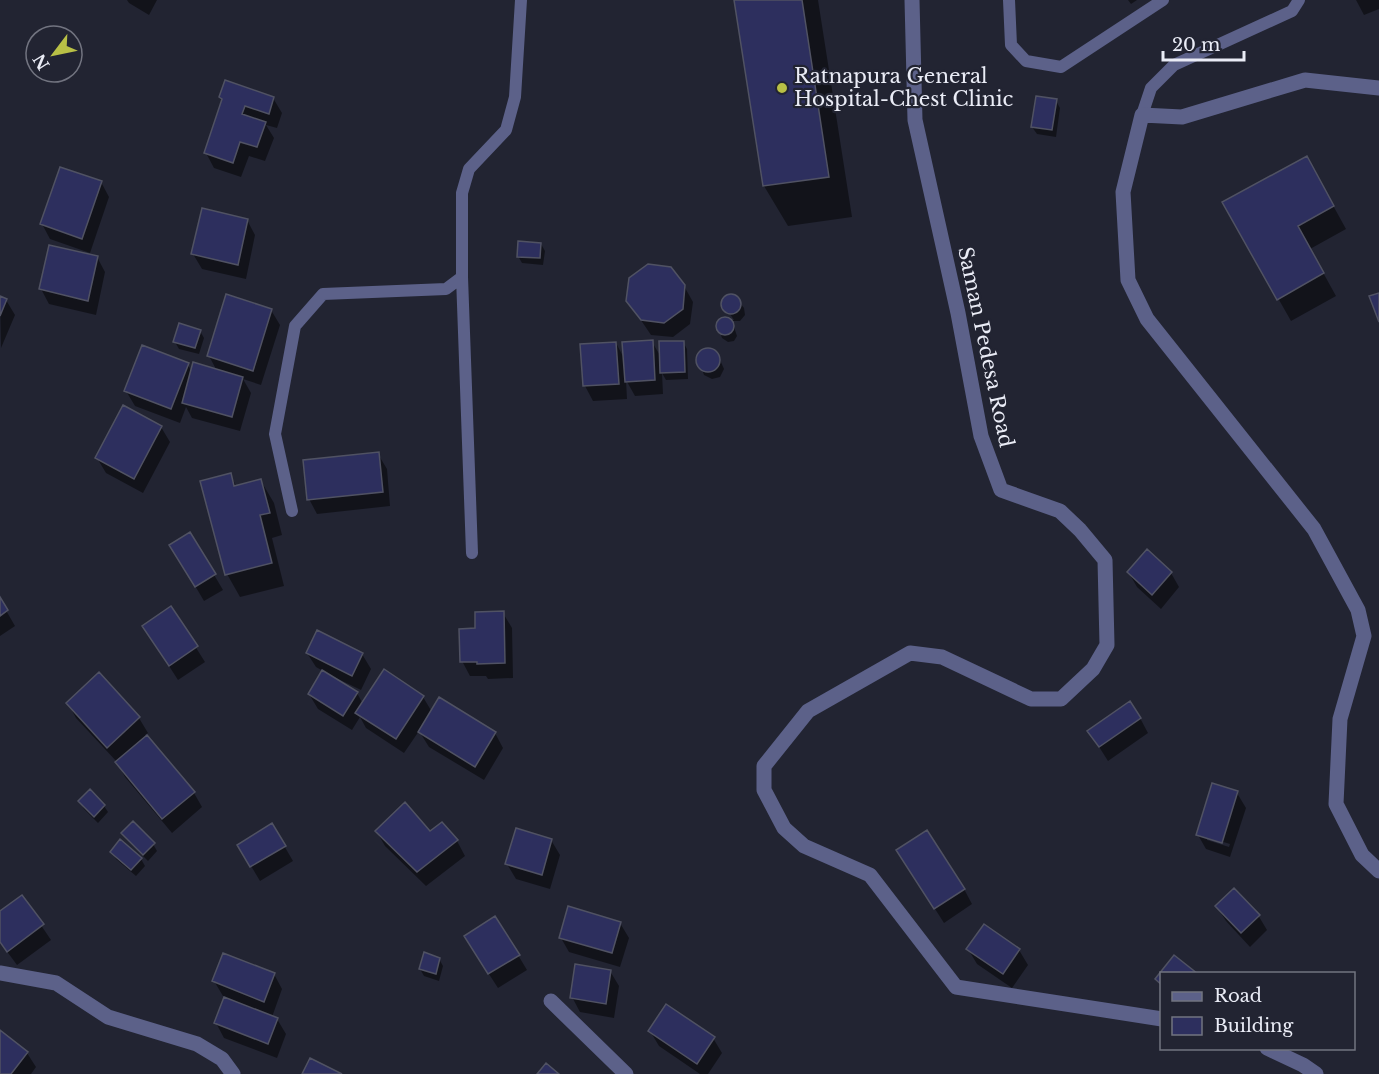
<svg xmlns="http://www.w3.org/2000/svg" width="1379" height="1074" viewBox="0 0 1379 1074" font-family="'Libre Baskerville',serif">
<style>
.shadow{fill:#0007;fill-rule:evenodd}
.building{fill:#2d2f5e;stroke:#505263;stroke-width:1.5}
.lines{fill:none;stroke-linecap:round;stroke-linejoin:round}
.service{stroke:#5c6189;stroke-width:12}
.minor{stroke:#5c6189;stroke-width:15}
.poi-dot{fill:#b9c046;stroke:#222432;stroke-width:2}
.labels{text-anchor:middle;dominant-baseline:central;stroke-width:4.5;stroke-linejoin:round;paint-order:stroke}
.poi-label{font-size:20px;fill:#eaecf6;stroke:#222432;text-anchor:start}
.street-label{font-size:20px;fill:#eaecf6;stroke:#222432}
</style>
<rect width="100%" height="100%" fill="#222432"/>
<!-- shadow -->
<path class="shadow" d="M 127,0 L 157,0 L 149,15 L 129,3 Z
M 736,0 L 818,0 L 852,217 L 788,226 L 764,186 Z
M 1128,0 L 1137,0 L 1131,4 Z
M 1356,0 L 1379,0 L 1379,9 L 1364,15 Z
M 221,97 L 273,98 L 282,113 L 277,128 L 266,125 L 274,138 L 265,161 L 249,156 L 241,177 L 214,168 L 206,153 L 223,101 Z
M 1056,101 L 1060,108 L 1056,137 L 1037,134 L 1032,127 Z
M 1319,180 L 1346,229 L 1310,249 L 1336,296 L 1291,321 L 1224,203 Z
M 101,182 L 109,197 L 90,253 L 50,239 L 42,224 Z
M 247,220 L 255,235 L 246,279 L 202,269 L 193,254 Z
M 541,244 L 545,251 L 543,265 L 522,263 L 518,256 Z
M 97,257 L 105,272 L 96,315 L 49,304 L 41,289 Z
M 684,286 L 693,302 L 690,324 L 673,337 L 651,335 L 628,301 Z
M 734,295 L 744,308 L 745,315 L 740,321 L 732,321 L 737,336 L 734,341 L 728,342 L 722,338 L 717,324 L 720,319 L 728,318 L 730,320 L 734,320 L 726,308 L 723,309 L 723,302 L 727,296 Z
M 0,297 L 6,300 L 15,315 L 1,348 Z
M 271,310 L 280,325 L 261,385 L 243,379 L 251,393 L 240,431 L 192,418 L 186,407 L 180,423 L 135,406 L 126,391 L 188,365 L 192,372 L 217,371 L 209,356 Z
M 200,331 L 204,338 L 199,354 L 179,349 L 175,342 Z
M 652,342 L 661,357 L 683,342 L 687,349 L 688,379 L 666,380 L 662,373 L 663,394 L 635,396 L 626,380 L 627,399 L 593,401 L 585,386 L 616,343 L 625,360 Z
M 710,349 L 717,353 L 724,369 L 720,377 L 712,379 L 704,375 L 698,358 L 702,351 Z
M 161,427 L 170,442 L 143,493 L 106,473 L 97,458 Z
M 378,454 L 387,469 L 390,506 L 317,514 L 309,499 Z
M 230,475 L 237,487 L 261,481 L 274,503 L 282,535 L 272,538 L 284,586 L 240,597 L 227,574 Z
M 190,534 L 223,590 L 204,601 L 171,545 Z
M 1129,573 L 1171,573 L 1179,587 L 1161,609 L 1137,587 Z
M 0,600 L 15,626 L 0,636 Z
M 171,608 L 205,662 L 178,680 L 144,627 Z
M 503,613 L 512,628 L 513,678 L 488,679 L 486,676 L 470,676 L 462,661 L 477,630 Z
M 307,653 L 362,654 L 371,669 L 361,690 L 336,678 L 335,680 L 357,693 L 363,704 L 385,671 L 423,697 L 432,712 L 495,733 L 503,748 L 484,780 L 429,747 L 419,731 L 404,753 L 366,728 L 360,717 L 352,730 L 318,709 L 309,694 L 323,671 L 316,667 Z
M 99,674 L 139,718 L 148,733 L 145,735 L 194,793 L 202,807 L 172,833 L 125,777 L 117,762 L 76,718 L 68,703 Z
M 1140,718 L 1148,733 L 1108,761 L 1089,731 Z
M 1237,793 L 1246,808 L 1230,857 L 1206,849 L 1198,835 ZM 1207,837 L 1230,844 L 1229,847 L 1207,840 Z
M 80,802 L 104,806 L 108,812 L 98,823 L 84,809 Z
M 442,824 L 457,841 L 465,856 L 426,886 L 385,846 L 377,832 L 430,833 Z
M 272,825 L 293,861 L 260,881 L 239,846 Z
M 123,833 L 153,844 L 157,851 L 148,861 L 127,840 Z
M 551,840 L 560,855 L 550,889 L 516,879 L 507,864 Z
M 112,852 L 141,859 L 145,866 L 136,876 L 116,859 Z
M 907,865 L 964,889 L 972,904 L 944,923 Z
M 22,897 L 51,940 L 17,965 L 0,942 L 0,913 Z
M 1217,907 L 1258,915 L 1267,930 L 1250,947 L 1226,921 Z
M 620,923 L 629,938 L 620,967 L 569,952 L 561,938 Z
M 968,949 L 1019,950 L 1028,965 L 1012,988 L 977,964 Z
M 474,951 L 518,955 L 527,970 L 498,988 Z
M 439,959 L 443,966 L 439,981 L 424,976 L 420,969 Z
M 610,971 L 619,986 L 614,1018 L 580,1012 L 572,997 Z
M 274,974 L 282,989 L 272,1017 L 277,1019 L 286,1034 L 277,1058 L 224,1038 L 216,1023 L 226,997 L 223,996 L 214,981 Z
M 650,1031 L 713,1038 L 722,1053 L 708,1074 L 700,1074 L 659,1046 Z
M 0,1032 L 27,1053 L 36,1067 L 31,1074 L 0,1074 Z"/>
<!-- building -->
<path class="building" d="M 734,0 L 802,0 L 829,177 L 763,186 Z
M 225,80 L 274,97 L 269,114 L 245,106 L 242,114 L 266,122 L 257,147 L 240,142 L 233,163 L 204,153 L 222,99 L 219,97 Z
M 1036,96 L 1057,99 L 1052,130 L 1031,127 Z
M 1307,156 L 1334,206 L 1298,226 L 1324,273 L 1277,300 L 1222,202 Z
M 60,167 L 102,181 L 82,239 L 40,224 Z
M 202,208 L 248,219 L 238,265 L 191,254 Z
M 518,241 L 541,243 L 540,258 L 517,257 Z
M 49,245 L 98,256 L 88,301 L 39,289 Z
M 648,264 L 671,267 L 685,285 L 683,309 L 664,323 L 641,320 L 626,301 L 629,278 Z
M 1379,293 L 1379,322 L 1369,296 Z
M721 304a10 10 0 1 1 20 0a10 10 0 1 1-20 0Z
M 226,294 L 272,309 L 253,371 L 207,356 Z
M 0,296 L 7,299 L 0,316 Z
M716 326a9 9 0 1 1 18 0a9 9 0 1 1-18 0Z
M 179,323 L 201,330 L 195,348 L 173,342 Z
M 653,340 L 655,380 L 625,382 L 622,342 Z
M 659,341 L 684,341 L 685,372 L 660,373 Z
M 616,342 L 619,384 L 583,386 L 580,344 Z
M 142,345 L 189,363 L 171,409 L 124,391 Z
M696 360a12 12 0 1 1 24 0a12 12 0 1 1-24 0Z
M 193,362 L 243,377 L 232,417 L 182,403 Z
M 123,405 L 162,426 L 134,479 L 95,458 Z
M 379,452 L 383,492 L 307,500 L 303,460 Z
M 231,473 L 234,486 L 261,479 L 270,513 L 260,515 L 272,563 L 225,575 L 200,481 Z
M 190,532 L 216,574 L 195,587 L 169,545 Z
M 1147,549 L 1172,572 L 1152,595 L 1127,572 Z
M 0,597 L 8,610 L 0,616 Z
M 171,606 L 198,646 L 169,666 L 142,626 Z
M 504,611 L 505,663 L 477,664 L 477,662 L 460,662 L 459,629 L 475,628 L 475,612 Z
M 317,630 L 363,653 L 352,676 L 306,653 Z
M 384,669 L 424,696 L 396,739 L 355,713 Z
M 322,670 L 358,692 L 343,716 L 308,694 Z
M 99,672 L 140,717 L 107,748 L 66,703 Z
M 439,697 L 496,732 L 475,767 L 418,732 Z
M 1130,701 L 1141,718 L 1099,747 L 1087,731 Z
M 147,735 L 195,792 L 162,819 L 115,762 Z
M 1212,783 L 1238,791 L 1222,843 L 1196,835 Z
M 90,789 L 105,805 L 94,817 L 78,801 Z
M 405,802 L 430,831 L 442,822 L 458,840 L 417,872 L 375,831 Z
M 133,821 L 155,843 L 143,855 L 121,833 Z
M 272,823 L 286,846 L 250,867 L 237,845 Z
M 516,828 L 552,839 L 542,875 L 505,864 Z
M 927,830 L 965,889 L 934,909 L 896,850 Z
M 120,839 L 142,858 L 131,870 L 110,852 Z
M 1234,888 L 1260,915 L 1241,933 L 1215,906 Z
M 22,895 L 44,924 L 7,952 L 0,942 L 0,911 Z
M 568,906 L 621,922 L 612,953 L 559,938 Z
M 495,916 L 520,955 L 488,974 L 464,936 Z
M 984,924 L 1020,949 L 1003,974 L 966,949 Z
M 424,952 L 440,958 L 436,974 L 419,969 Z
M 223,953 L 275,973 L 264,1002 L 212,981 Z
M 1174,955 L 1198,974 L 1162,974 L 1162,985 L 1155,979 Z
M 575,964 L 611,970 L 606,1004 L 570,998 Z
M 224,997 L 278,1018 L 268,1044 L 214,1023 Z
M 666,1004 L 715,1037 L 697,1064 L 648,1031 Z
M 0,1030 L 28,1052 L 11,1074 L 0,1074 Z
M 310,1058 L 342,1074 L 302,1074 Z
M 546,1063 L 559,1074 L 537,1074 Z"/>
<g class="lines">
<!-- service -->
<path class="service" d="M 1009,0 L 1011,45 L 1026,61 L 1061,67 L 1163,0
M 1142,115 L 1151,88 L 1174,65 L 1292,11 L 1299,0
M 462,277 L 472,553
M 292,511 L 275,434 L 295,326 L 323,294 L 446,289 L 462,277 L 462,193 L 469,169 L 506,130 L 515,97 L 521,0"/>
<!-- minor -->
<path class="minor" d="M 912,0 L 915,120 L 958,313 L 981,436 L 1001,490 L 1060,511 L 1080,530 L 1105,560 L 1107,645 L 1093,669 L 1061,699 L 1031,699 L 942,657 L 910,653 L 808,711 L 764,766 L 764,790 L 784,828 L 804,846 L 870,875 L 956,987 L 1162,1019
M 1379,88 L 1305,80 L 1182,117 L 1142,115 L 1123,192 L 1128,280 L 1147,319 L 1314,529 L 1358,610 L 1364,636 L 1340,719 L 1336,804 L 1362,855 L 1379,871
M 0,973 L 56,983 L 108,1017 L 197,1044 L 222,1059 L 233,1074
M 551,1001 L 626,1074
M 1267,1048 L 1303,1065 L 1316,1074"/>
</g>
<!-- markers -->
<circle class="poi-dot" cx="782" cy="88" r="6"/>
<g class="labels">
<!-- poi labels -->
<g class="poi-label">
<text x="794" y="76">Ratnapura General<tspan x="794" dy="23">Hospital-Chest Clinic</tspan></text>
</g>
<!-- street labels -->
<g class="street-label">
<text transform="translate(986 347) rotate(78)">Saman Pedesa Road</text>
</g>
</g>
<!-- legend -->
<rect x="1160" y="972" width="195" height="78" fill="#222432" stroke="#727480" stroke-width="1.5"/>
<rect x="1172" y="992" width="30" height="9" fill="#5c6189" stroke="#727480" stroke-width="1.5"/>
<text x="1214" y="1002" font-size="18" fill="#eaecf6">Road</text>
<rect x="1172" y="1017" width="30" height="18" fill="#2d2f5e" stroke="#727480" stroke-width="1.5"/>
<text x="1214" y="1032" font-size="18" fill="#eaecf6">Building</text>
<!-- north arrow -->
<g transform="translate(54 54) rotate(238)"><circle r="28" fill="#222432" stroke="#727480" stroke-width="1.5"/>
<path d="M0-4.5L10 22L0 15L-10 22Z" fill="#b9c046"/>
<text y="-9" font-size="16" font-weight="bold" text-anchor="middle" fill="#eaecf6">N</text>
</g>
<!-- scale -->
<path d="M1163 51v9h81v-9" fill="none" stroke="#eaecf6" stroke-width="3"/>
<text x="1172" y="51" font-size="18" fill="#eaecf6" stroke="#222432" stroke-width="4.5" paint-order="stroke">20 m</text>
</svg>
